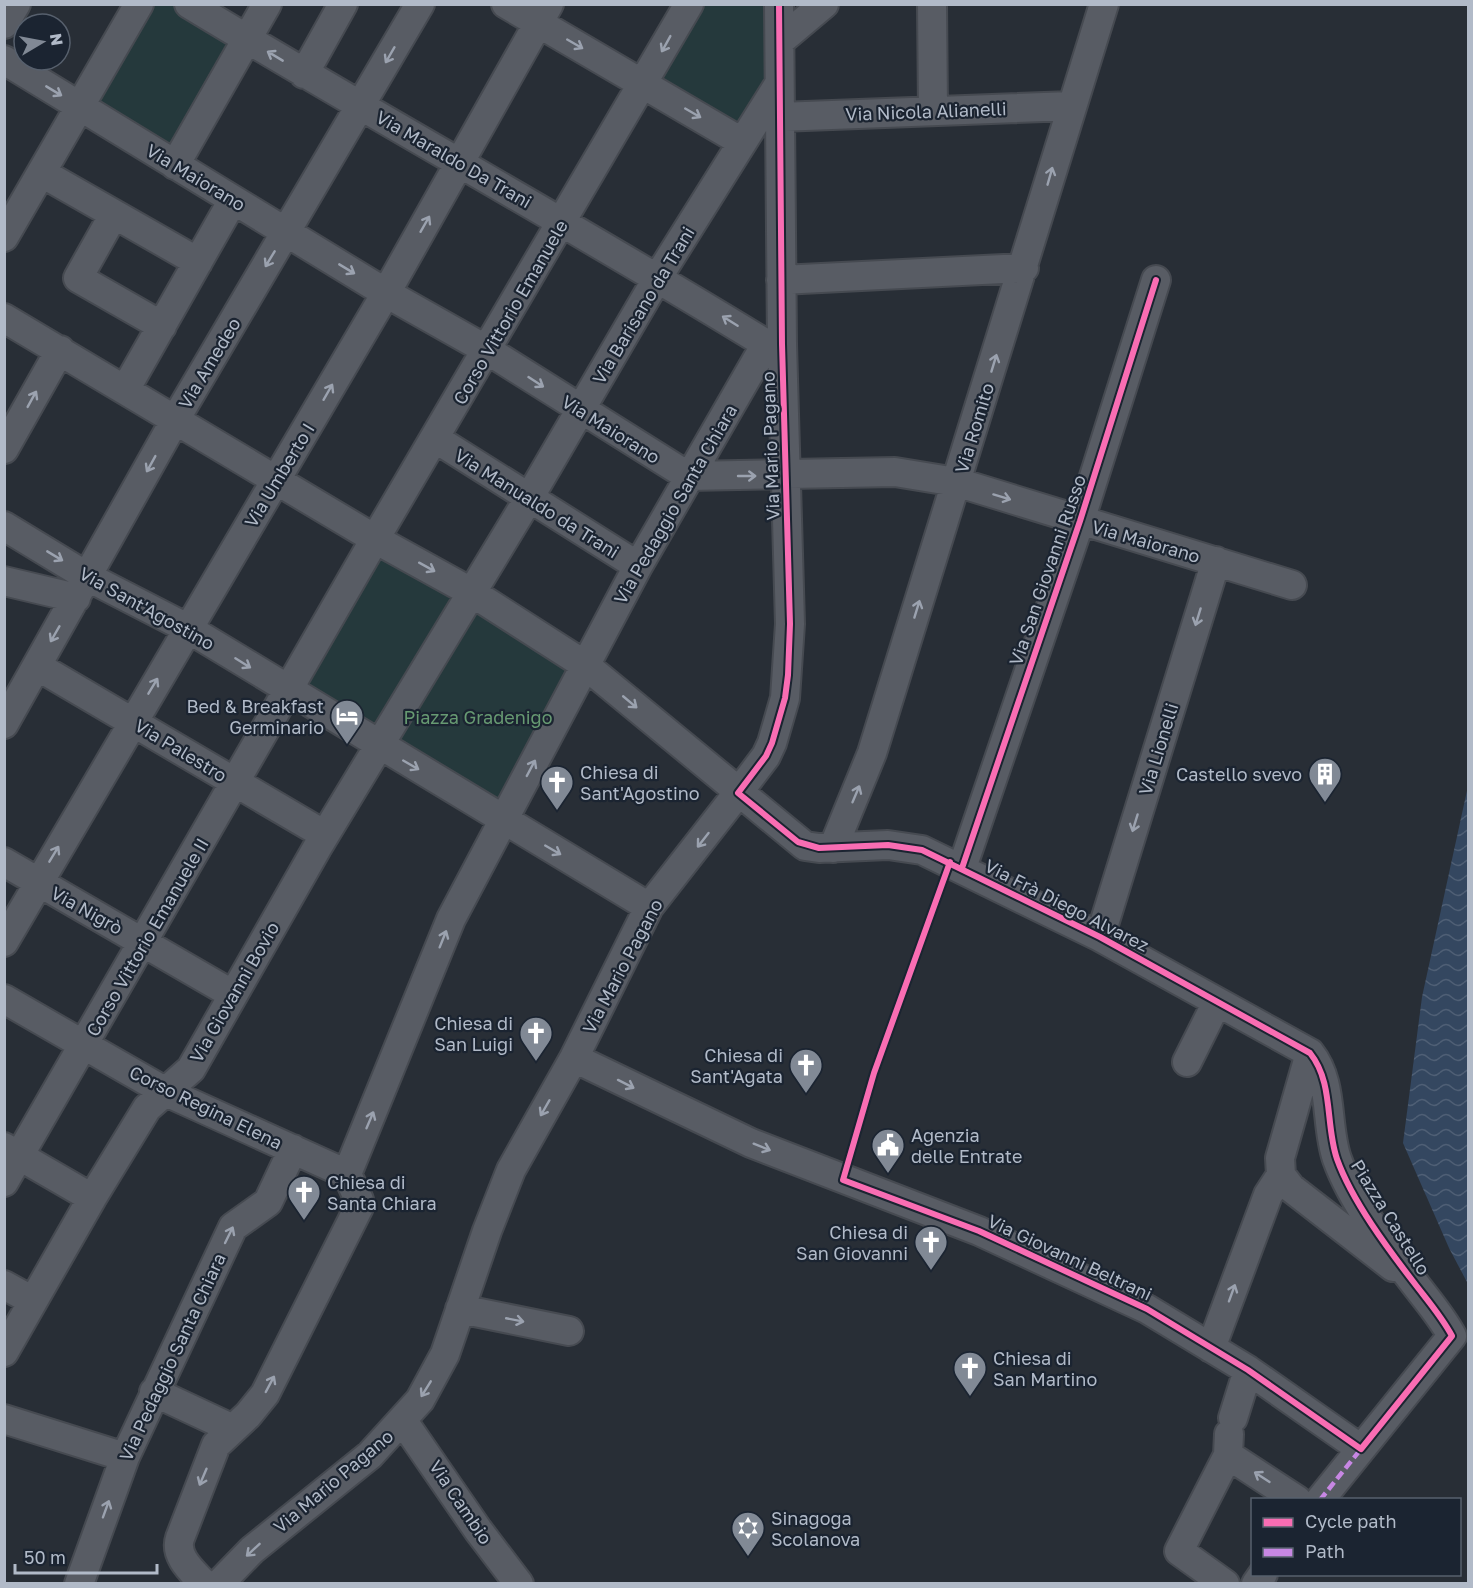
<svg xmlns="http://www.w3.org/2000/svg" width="1473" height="1588" viewBox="0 0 1473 1588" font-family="'Golos Text',sans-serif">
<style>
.green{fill:#25393c}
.water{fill:url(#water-waves)}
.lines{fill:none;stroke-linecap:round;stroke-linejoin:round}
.minor-casing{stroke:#464a51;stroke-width:32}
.minor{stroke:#585c64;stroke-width:28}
.quiet{stroke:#c787e3;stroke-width:4.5;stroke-dasharray:9 4.5;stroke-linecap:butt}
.cycleway-casing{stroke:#1b2431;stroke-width:10}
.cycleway{stroke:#f96db3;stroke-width:6}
.oneway{stroke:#9ba2af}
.labels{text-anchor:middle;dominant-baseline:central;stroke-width:4.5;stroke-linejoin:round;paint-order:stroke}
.street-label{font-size:18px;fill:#b1bac8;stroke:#1b2431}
.poi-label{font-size:18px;fill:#b1bac8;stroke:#1b2431;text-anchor:end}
.park-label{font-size:18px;fill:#679a72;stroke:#1b2431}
</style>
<defs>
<pattern id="water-waves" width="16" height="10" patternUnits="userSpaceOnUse" patternTransform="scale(1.5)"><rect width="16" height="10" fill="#344760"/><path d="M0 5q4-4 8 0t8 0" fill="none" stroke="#4f5f75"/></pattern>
</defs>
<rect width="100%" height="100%" fill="#282e36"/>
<!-- green -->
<path class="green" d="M 145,5 L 180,5 L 241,40 L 173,156 L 86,105 Z
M 699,5 L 770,5 L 774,66 L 745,118 L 736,123 L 665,85 L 661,77 Z
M 378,547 L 462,594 L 377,738 L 297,690 Z
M 473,603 L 576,668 L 499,809 L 389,743 Z"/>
<!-- water -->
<path class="water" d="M 1468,786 L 1468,1284 L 1449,1248 L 1403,1143 L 1422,997 Z"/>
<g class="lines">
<defs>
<path id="minor" d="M 189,4 C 380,120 576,227 766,344 L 782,344
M 506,4 L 742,142
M 932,4 L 933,111
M 4,24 L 16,4
M 780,41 L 824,4
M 4,60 L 386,293 L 487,350 L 688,476 L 895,472 L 956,482 L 1292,585
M 304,74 L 343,4
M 779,117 L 1072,106
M 175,165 L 267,4
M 42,173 L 198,262
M 114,214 L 78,278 L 162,326
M 4,237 L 139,4
M 781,280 L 1024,268
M 4,318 L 375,539 L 471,592 L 585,665 L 805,846 L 819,848 L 888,845 L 922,850 L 1100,937 L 1310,1053 C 1334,1083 1325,1124 1337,1159 C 1352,1201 1388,1249 1415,1284 C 1428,1301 1442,1317 1452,1336 L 1320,1500
M 125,390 L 233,200
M 436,439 L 638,566
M 4,449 L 60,350
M 4,526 L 88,577 L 187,628 L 649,907
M 4,581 L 76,598
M 37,666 L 325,835
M 4,724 L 175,420 L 420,4
M 833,848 L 872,753 L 1104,4
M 4,862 L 232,994
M 962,868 L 1080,521 L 1156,280
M 1100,937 L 1216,561
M 4,942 L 386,293 L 549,4
M 4,999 L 166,1092 L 347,1174
M 1310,1053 L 1280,1158 L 1281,1175 L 1291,1188 L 1393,1267
M 574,1058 L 751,1143 L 979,1231 L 1147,1309 L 1248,1370 L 1361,1449
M 1187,1062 L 1217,1002
M 4,1147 L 92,1198
M 347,1174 L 451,919 L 638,566 L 766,344
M 4,1182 L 375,539 L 689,4
M 4,1285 L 33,1301
M 460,1309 L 569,1331
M 1211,1348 L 1268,1195 L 1281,1175
M 4,1352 L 92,1198 L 147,1108 L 191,1069 L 317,848 L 529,498 L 658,277 L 779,84
M 154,1392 L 233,1429
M 1233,1418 L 1248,1370
M 4,1419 L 125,1457
M 403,1421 L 478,1530 L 519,1584
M 1228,1455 L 1297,1500
M 79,1584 L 125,1457 L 233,1227 L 268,1202 L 293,1149
M 204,1584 C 192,1571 174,1556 180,1538 L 216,1445 L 248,1415 L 265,1394 L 359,1207 L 359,1200 L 347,1174
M 219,1584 L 252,1550 L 370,1455 L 420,1400 L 445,1354 L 487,1231 L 511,1170 L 574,1058 L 649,907 L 738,793 L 766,756 L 772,743 L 785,698 L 790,624 L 782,344 L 779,4
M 1225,1584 L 1179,1551 L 1228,1455 L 1229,1434
M 1256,1584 L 1263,1574"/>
</defs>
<!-- minor casing -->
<use href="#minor" class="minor-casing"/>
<!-- minor -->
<use href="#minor" class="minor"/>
<!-- quiet -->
<path class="quiet" d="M 1320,1500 L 1361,1449"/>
<defs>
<path id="cycleway" d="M 779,4 L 782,344 L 790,624 L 788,675 L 785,698 L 772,743 L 766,756 L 738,793 L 798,842 L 819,848 L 888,845 L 922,850 L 1100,937 L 1310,1053 C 1334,1083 1325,1124 1337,1159 C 1352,1201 1388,1249 1415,1284 C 1428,1301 1442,1317 1452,1336 L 1361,1449 L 1248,1370 L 1147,1309 L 979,1231 L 843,1180 L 874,1073 L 950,862
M 962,868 L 1080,521 L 1156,280"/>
</defs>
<!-- cycleway casing -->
<use href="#cycleway" class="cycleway-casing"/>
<!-- cycleway -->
<use href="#cycleway" class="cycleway"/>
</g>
<!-- one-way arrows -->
<defs><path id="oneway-shaft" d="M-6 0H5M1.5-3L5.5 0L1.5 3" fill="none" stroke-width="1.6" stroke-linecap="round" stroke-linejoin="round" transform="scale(1.5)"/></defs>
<g class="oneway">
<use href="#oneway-shaft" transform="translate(575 44) rotate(30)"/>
<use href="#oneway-shaft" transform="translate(666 44) rotate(119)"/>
<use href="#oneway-shaft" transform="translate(390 55) rotate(120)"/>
<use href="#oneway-shaft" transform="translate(275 56) rotate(-149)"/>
<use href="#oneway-shaft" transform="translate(54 91) rotate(31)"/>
<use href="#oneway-shaft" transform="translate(693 113) rotate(30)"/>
<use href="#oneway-shaft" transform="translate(1050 176) rotate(-74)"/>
<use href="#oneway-shaft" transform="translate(425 224) rotate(-60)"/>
<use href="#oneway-shaft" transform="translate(270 259) rotate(121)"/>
<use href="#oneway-shaft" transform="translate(347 269) rotate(31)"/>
<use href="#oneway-shaft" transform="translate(730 321) rotate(-148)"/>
<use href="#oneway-shaft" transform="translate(994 363) rotate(-73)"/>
<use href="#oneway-shaft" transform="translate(536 382) rotate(33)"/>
<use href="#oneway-shaft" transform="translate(328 392) rotate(-60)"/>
<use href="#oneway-shaft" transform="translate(32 399) rotate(-61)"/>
<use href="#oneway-shaft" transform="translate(151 464) rotate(119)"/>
<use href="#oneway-shaft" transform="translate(747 476)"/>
<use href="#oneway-shaft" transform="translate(1002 497) rotate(17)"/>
<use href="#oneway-shaft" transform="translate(55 556) rotate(31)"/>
<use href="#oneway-shaft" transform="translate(427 567) rotate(29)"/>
<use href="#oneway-shaft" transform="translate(917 609) rotate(-73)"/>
<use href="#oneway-shaft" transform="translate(1198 617) rotate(107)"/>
<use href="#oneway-shaft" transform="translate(55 634) rotate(120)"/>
<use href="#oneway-shaft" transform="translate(243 663) rotate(32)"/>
<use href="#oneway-shaft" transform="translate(153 686) rotate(-59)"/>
<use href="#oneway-shaft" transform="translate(630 702) rotate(40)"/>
<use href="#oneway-shaft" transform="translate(411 765) rotate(30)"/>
<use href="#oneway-shaft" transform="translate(531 768) rotate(-62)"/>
<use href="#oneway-shaft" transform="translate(856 794) rotate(-67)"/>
<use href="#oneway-shaft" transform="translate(1135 823) rotate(107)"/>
<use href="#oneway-shaft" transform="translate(703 840) rotate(128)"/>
<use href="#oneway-shaft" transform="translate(553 850) rotate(30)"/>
<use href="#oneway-shaft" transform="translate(54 854) rotate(-59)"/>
<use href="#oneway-shaft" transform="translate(443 939) rotate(-68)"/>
<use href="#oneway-shaft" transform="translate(626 1084) rotate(27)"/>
<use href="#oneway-shaft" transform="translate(545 1108) rotate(120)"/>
<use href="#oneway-shaft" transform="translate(370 1120) rotate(-67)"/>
<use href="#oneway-shaft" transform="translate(762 1147) rotate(22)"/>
<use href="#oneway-shaft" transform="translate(229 1235) rotate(-64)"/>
<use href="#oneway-shaft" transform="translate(1232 1293) rotate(-70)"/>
<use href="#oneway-shaft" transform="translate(515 1320) rotate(11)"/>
<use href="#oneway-shaft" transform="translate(270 1384) rotate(-62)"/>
<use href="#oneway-shaft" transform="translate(426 1389) rotate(122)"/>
<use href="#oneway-shaft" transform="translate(203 1477) rotate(113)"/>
<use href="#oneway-shaft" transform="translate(1262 1477) rotate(-147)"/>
<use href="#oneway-shaft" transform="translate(106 1509) rotate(-70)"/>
<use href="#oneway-shaft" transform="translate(253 1550) rotate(137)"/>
</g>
<!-- icons -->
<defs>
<symbol id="hotel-pin" viewBox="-11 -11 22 30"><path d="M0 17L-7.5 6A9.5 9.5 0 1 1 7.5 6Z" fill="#818995" stroke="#1b2431"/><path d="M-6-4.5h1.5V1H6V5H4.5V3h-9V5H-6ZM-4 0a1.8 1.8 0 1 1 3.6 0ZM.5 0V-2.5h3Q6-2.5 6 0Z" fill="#fff"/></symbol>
<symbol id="building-pin" viewBox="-11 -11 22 30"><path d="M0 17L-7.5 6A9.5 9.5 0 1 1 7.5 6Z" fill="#818995" stroke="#1b2431"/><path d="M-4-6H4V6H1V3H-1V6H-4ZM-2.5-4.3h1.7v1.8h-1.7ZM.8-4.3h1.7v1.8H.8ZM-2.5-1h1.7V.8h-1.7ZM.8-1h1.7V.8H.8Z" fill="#fff"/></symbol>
<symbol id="church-pin" viewBox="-11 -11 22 30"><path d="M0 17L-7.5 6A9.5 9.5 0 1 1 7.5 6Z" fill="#818995" stroke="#1b2431"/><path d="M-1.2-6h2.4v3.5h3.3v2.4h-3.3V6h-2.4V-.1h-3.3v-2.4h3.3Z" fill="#fff"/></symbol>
<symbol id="civic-pin" viewBox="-11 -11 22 30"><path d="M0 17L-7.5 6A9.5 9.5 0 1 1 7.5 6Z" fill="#818995" stroke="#1b2431"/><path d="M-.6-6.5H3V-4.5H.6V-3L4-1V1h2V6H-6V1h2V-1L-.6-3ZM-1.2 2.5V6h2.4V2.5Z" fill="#fff"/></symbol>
<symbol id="synagogue-pin" viewBox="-11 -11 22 30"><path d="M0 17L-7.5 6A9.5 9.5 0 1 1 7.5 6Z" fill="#818995" stroke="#1b2431"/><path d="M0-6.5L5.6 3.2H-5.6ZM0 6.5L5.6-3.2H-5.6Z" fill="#fff"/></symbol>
</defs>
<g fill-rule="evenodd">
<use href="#hotel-pin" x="328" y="697" width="38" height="52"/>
<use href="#building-pin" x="1306" y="755" width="38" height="52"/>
<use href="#church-pin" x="538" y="763" width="38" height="52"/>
<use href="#church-pin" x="517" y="1014" width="38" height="52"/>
<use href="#church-pin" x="787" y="1046" width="38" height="52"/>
<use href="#civic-pin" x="869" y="1126" width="38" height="52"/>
<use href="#church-pin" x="285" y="1173" width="38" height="52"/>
<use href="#church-pin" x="912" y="1223" width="38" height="52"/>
<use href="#church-pin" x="951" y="1349" width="38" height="52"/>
<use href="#synagogue-pin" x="729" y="1509" width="38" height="52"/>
</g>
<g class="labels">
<!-- street labels -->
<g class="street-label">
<text transform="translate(926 111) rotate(-2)">Via Nicola Alianelli</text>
<text transform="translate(454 159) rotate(30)">Via Maraldo Da Trani</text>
<text transform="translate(196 177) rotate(31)">Via Maiorano</text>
<text transform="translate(643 305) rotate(-59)">Via Barisano da Trani</text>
<text transform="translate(510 312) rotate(-60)">Corso Vittorio Emanuele</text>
<text transform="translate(209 363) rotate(-59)">Via Amedeo</text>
<text transform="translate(974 428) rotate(-73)">Via Romito</text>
<text transform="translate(611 429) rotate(32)">Via Maiorano</text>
<text transform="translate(770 446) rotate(-92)">Via Mario Pagano</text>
<text transform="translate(279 475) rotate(-59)">Via Umberto I</text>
<text transform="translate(537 503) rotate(32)">Via Manualdo da Trani</text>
<text transform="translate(675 504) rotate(-60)">Via Pedaggio Santa Chiara</text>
<text transform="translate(1146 541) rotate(16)">Via Maiorano</text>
<text transform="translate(1047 570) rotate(-71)">Via San Giovanni Russo</text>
<text transform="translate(147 608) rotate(29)">Via Sant'Agostino</text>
<text transform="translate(1158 749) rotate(-73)">Via Lionelli</text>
<text transform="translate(181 750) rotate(31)">Via Palestro</text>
<text transform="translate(1067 905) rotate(27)">Via Frà Diego Alvarez</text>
<text transform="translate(87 910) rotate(29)">Via Nigrò</text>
<text transform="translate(147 937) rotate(-60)">Corso Vittorio Emanuele II</text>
<text transform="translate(622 966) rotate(-62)">Via Mario Pagano</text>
<text transform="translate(234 992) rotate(-60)">Via Giovanni Bovio</text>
<text transform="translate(206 1107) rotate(26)">Corso Regina Elena</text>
<text transform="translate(1391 1217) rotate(58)">Piazza Castello</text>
<text transform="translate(1070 1257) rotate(25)">Via Giovanni Beltrani</text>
<text transform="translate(172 1357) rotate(-65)">Via Pedaggio Santa Chiara</text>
<text transform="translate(333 1481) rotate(-40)">Via Mario Pagano</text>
<text transform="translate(461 1502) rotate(56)">Via Cambio</text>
</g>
<!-- poi labels -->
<g class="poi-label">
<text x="324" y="706">Bed &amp; Breakfast<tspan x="324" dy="21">Germinario</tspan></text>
<text x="580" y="772" text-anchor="start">Chiesa di<tspan x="580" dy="21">Sant'Agostino</tspan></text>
<text x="1302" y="774">Castello svevo</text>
<text x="513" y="1023">Chiesa di<tspan x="513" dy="21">San Luigi</tspan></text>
<text x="783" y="1055">Chiesa di<tspan x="783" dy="21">Sant'Agata</tspan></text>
<text x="911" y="1135" text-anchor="start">Agenzia<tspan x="911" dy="21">delle Entrate</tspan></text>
<text x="327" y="1182" text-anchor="start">Chiesa di<tspan x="327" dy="21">Santa Chiara</tspan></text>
<text x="908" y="1232">Chiesa di<tspan x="908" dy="21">San Giovanni</tspan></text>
<text x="993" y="1358" text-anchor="start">Chiesa di<tspan x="993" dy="21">San Martino</tspan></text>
<text x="771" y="1518" text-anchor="start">Sinagoga<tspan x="771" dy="21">Scolanova</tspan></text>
</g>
<!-- park labels -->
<g class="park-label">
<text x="478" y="717">Piazza Gradenigo</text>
</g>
</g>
<!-- border -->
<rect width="1473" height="1588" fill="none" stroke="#b1bac8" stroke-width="12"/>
<!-- legend -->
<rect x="1251" y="1498" width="210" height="78" fill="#1b2431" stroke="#57606d" stroke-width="1.5"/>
<rect x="1263" y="1518" width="30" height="9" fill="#f96db3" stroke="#57606d" stroke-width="1.5"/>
<text x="1305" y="1528" font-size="18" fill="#b1bac8">Cycle path</text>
<rect x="1263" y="1548" width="30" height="9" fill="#c787e3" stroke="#57606d" stroke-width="1.5"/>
<text x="1305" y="1558" font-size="18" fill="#b1bac8">Path</text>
<!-- north arrow -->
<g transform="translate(42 42) rotate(80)"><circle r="28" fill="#1b2431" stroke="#57606d" stroke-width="1.5"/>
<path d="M0-4.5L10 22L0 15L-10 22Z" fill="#818995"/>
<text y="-9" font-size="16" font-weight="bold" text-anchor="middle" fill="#b1bac8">N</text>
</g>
<!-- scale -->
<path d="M15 1564v9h142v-9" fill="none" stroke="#b1bac8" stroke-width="3"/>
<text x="24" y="1564" font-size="18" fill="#b1bac8" stroke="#1b2431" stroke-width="4.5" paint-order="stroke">50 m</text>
</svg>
